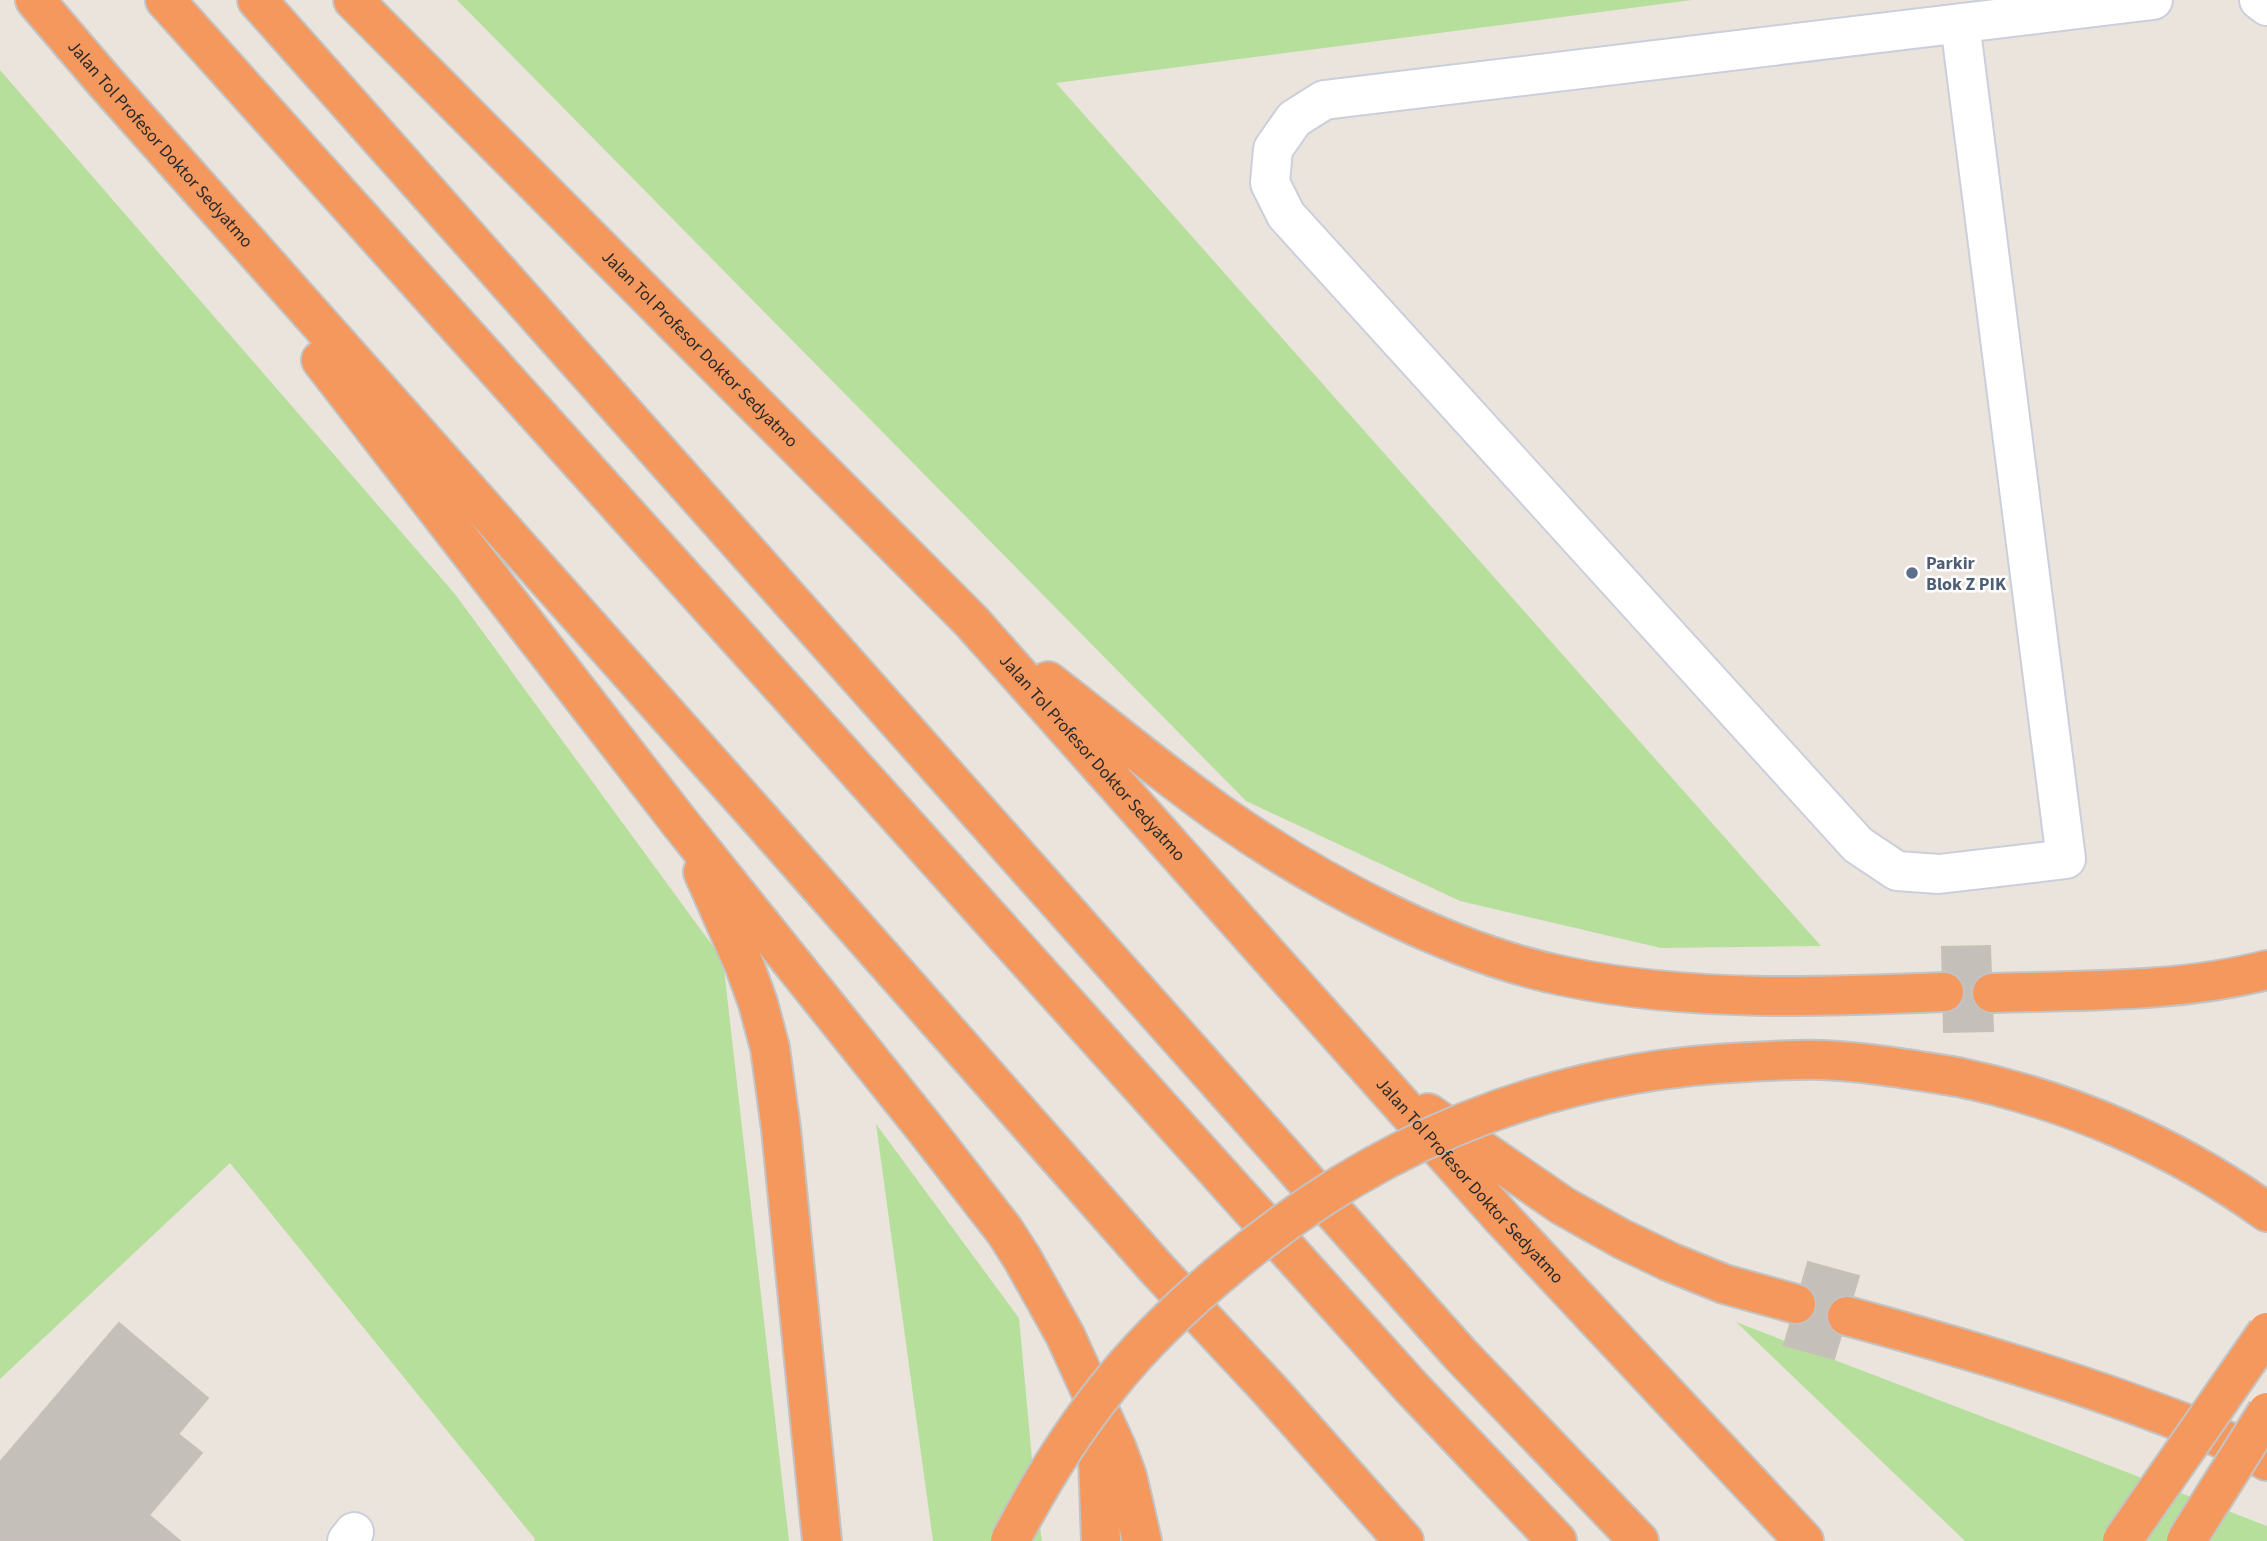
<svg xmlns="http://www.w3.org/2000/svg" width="2267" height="1541" viewBox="0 0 2267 1541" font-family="'Source Sans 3',sans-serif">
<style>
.green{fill:#b6df9c}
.building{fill:#c4bfb8;stroke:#c6c0b6;stroke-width:2}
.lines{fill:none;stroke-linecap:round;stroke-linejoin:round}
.highway-tunnel{stroke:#c4bfb9;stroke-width:38;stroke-dasharray:38 19;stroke-linecap:butt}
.minor-casing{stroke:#cbcfdb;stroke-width:42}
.highway-casing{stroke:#c3c3c3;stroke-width:42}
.minor{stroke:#fff;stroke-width:38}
.highway{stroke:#f5985e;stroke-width:38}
.highway-bridge-casing{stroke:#c3c3c3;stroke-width:42;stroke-linecap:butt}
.highway-bridge{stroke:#f5985e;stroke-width:38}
.service-dot{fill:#5c6f8a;stroke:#fff;stroke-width:2.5}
.labels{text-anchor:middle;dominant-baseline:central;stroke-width:5;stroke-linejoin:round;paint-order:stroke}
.street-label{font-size:18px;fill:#2a2a2a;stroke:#fff}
.service-label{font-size:18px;font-weight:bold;fill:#4e5e75;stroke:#fff;text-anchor:start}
</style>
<rect width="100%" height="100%" fill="#ebe4dd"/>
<!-- green -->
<path class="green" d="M 457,0 L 1692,0 L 1056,83 L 1821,946 L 1661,948 L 1460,901 L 1246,801 Z
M 0,70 L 455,594 L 723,960 L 789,1541 L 534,1541 L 535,1539 L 230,1163 L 0,1379 Z
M 876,1124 L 1019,1318 L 1035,1492 L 1042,1541 L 933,1541 Z
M 1736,1322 L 2267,1526 L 2267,1541 L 1965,1541 Z"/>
<!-- building -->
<path class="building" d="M 1990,946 L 1993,1031 L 1944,1032 L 1942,947 Z
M 1808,1262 L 1859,1276 L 1834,1359 L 1784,1345 Z
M 119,1323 L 208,1398 L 178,1434 L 202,1453 L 149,1515 L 180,1541 L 0,1541 L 0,1462 Z"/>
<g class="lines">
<!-- highway-tunnel -->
<path class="highway-tunnel" d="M 1944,992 L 1992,993
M 1796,1304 L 1847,1316"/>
<defs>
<path id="minor" d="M 2259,0 L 2267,6
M 1960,23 L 2066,859 L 1939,874 L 1897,871 L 1858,845 L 1286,215 L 1270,183 L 1273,149 L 1294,119 L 1324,100 L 2153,0
M 347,1541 L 354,1532"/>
<g id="highway">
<path id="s1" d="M 35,0 L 105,82 L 761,820 L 1157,1269 L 1269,1389 L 1404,1541"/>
<path d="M 165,0 L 1411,1387 L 1557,1541"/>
<path d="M 257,0 L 1460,1354 L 1639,1541"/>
<path id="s2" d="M 353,0 L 972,622 L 1502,1218 L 1804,1541"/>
<path d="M 321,360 L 680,823 L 927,1131 L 1004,1230 L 1022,1258 L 1065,1335 L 1117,1449 L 1127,1476 L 1142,1541"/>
<path d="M 1048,681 C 1105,725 1161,772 1220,814 C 1318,883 1451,954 1568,977 C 1692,1002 1819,997 1944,992"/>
<path d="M 703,872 L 745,967 L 758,1003 L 770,1048 L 781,1129 L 822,1541"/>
<path d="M 1992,993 C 2084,990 2177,993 2267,970"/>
<path d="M 1958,1077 C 2068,1100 2176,1146 2267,1212"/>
<path d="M 1428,1113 L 1563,1206 L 1622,1239 L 1670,1262 L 1724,1284 L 1796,1304"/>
<path d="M 1847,1316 C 1939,1341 2029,1367 2119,1399 C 2169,1417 2220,1435 2267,1461"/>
<path d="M 1097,1427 L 1101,1541"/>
</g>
</defs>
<!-- minor casing -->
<use href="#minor" class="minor-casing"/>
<!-- highway casing -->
<use href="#highway" class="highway-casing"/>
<!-- minor -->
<use href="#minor" class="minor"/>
<!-- highway -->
<use href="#highway" class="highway"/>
<defs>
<path id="highway-bridge" d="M 1010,1541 C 1038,1487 1070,1434 1108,1387 C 1144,1341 1188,1300 1233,1263 C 1383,1138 1553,1070 1748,1062 C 1773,1061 1798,1059 1822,1060 C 1868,1062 1913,1070 1958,1077
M 2122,1541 L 2267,1332
M 2186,1541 L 2267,1412"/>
</defs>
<!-- highway-bridge casing -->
<use href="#highway-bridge" class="highway-bridge-casing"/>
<!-- highway-bridge -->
<use href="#highway-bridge" class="highway-bridge"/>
</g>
<!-- markers -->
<circle class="service-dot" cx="1912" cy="573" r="7"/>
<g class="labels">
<!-- street labels -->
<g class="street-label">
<text stroke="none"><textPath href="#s1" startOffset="191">Jalan Tol Profesor Doktor Sedyatmo</textPath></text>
<text stroke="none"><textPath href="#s2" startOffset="492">Jalan Tol Profesor Doktor Sedyatmo</textPath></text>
<text stroke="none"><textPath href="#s2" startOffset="1059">Jalan Tol Profesor Doktor Sedyatmo</textPath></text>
<text stroke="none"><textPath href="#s2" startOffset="1626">Jalan Tol Profesor Doktor Sedyatmo</textPath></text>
</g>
<!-- service labels -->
<g class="service-label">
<text x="1926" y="563">Parkir<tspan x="1926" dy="21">Blok Z PIK</tspan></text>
</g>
</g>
</svg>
